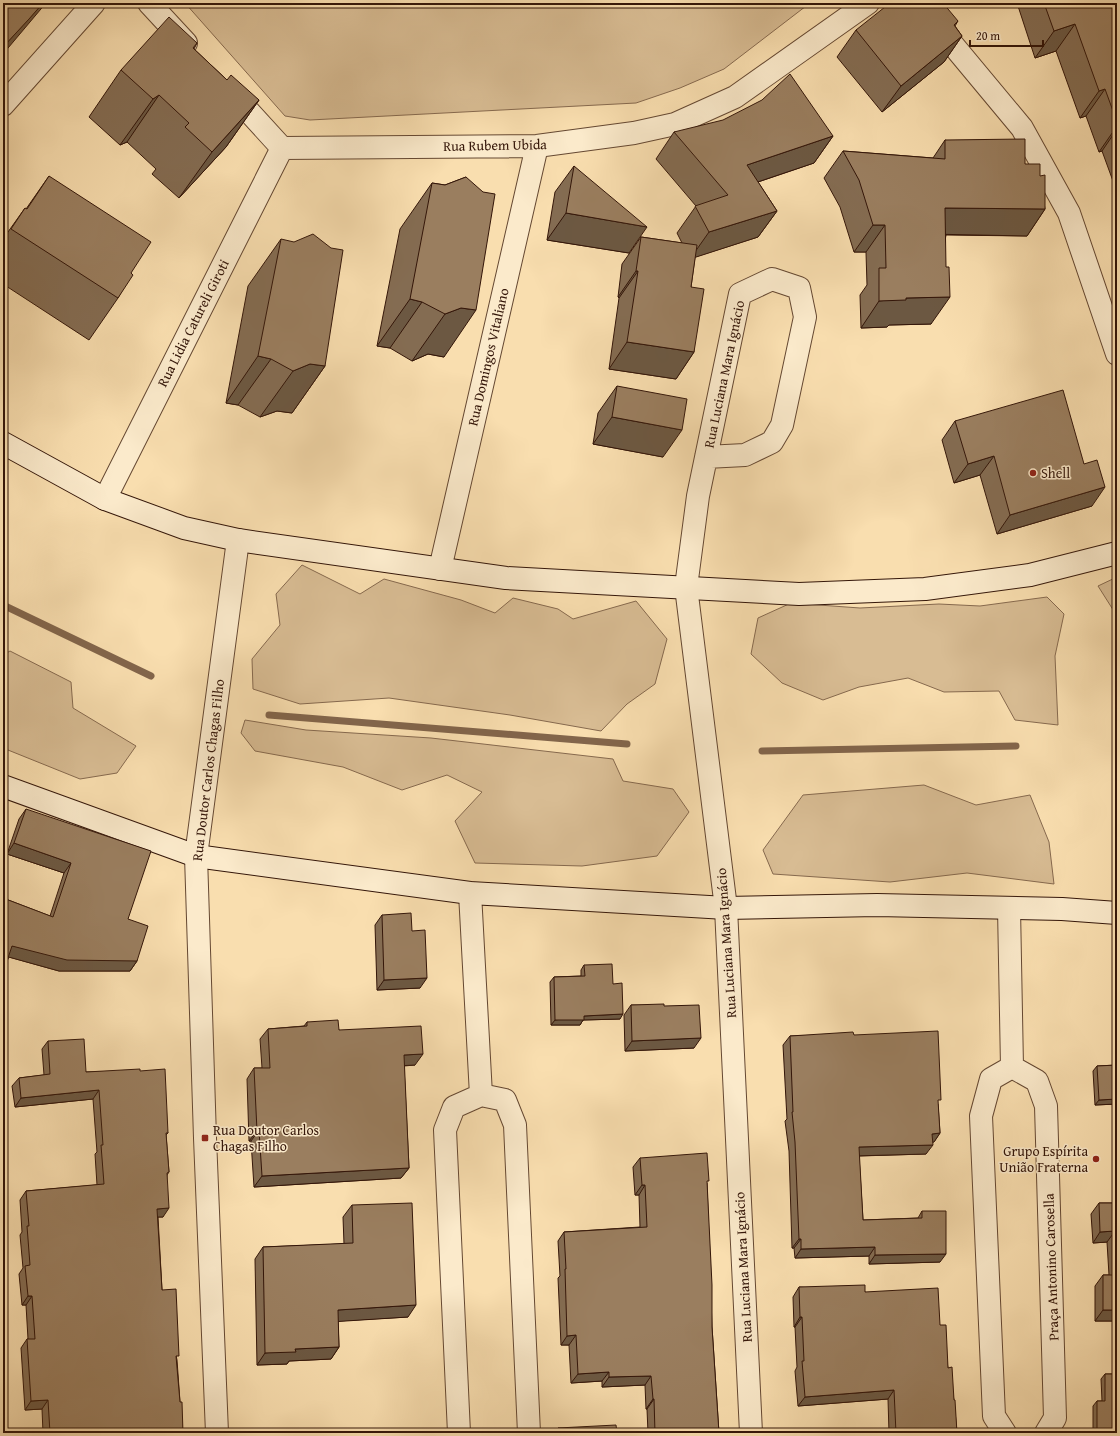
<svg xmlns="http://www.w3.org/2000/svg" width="1120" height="1436" viewBox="0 0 1120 1436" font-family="'Gentium Book Plus',serif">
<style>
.green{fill:#d8bc93;stroke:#86694e}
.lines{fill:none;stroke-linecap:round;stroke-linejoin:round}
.stream{stroke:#82654b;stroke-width:7}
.street-casing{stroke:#654832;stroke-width:24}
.secondary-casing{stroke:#341609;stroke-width:24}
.street{stroke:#fbeacb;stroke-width:22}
.secondary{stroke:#fbeacb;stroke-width:22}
.wall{fill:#846c52;stroke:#341609}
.shaded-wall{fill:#6c5842;stroke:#341609}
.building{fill:#9a7e5f;stroke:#341609}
.poi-dot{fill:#8f2418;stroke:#fbeacb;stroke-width:1.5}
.labels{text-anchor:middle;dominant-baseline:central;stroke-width:3;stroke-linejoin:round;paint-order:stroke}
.street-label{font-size:14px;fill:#341609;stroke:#fbeacb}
.poi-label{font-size:14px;fill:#341609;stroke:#fbeacb;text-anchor:start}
</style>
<rect width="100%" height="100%" fill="#f9deaf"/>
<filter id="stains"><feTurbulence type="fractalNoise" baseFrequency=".005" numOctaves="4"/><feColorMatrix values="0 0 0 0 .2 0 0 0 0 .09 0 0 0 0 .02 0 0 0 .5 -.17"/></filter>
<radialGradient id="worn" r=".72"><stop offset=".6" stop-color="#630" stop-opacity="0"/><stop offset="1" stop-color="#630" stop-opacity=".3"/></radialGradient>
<!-- green -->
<path class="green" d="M 185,3 L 810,3 L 724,69 L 680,88 L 636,103 L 310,120 L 285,116 Z
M 302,565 L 360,594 L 384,579 L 461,600 L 495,613 L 513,598 L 558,609 L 573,619 L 636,601 L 667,639 L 655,684 L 627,704 L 601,731 L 510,715 L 389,698 L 300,704 L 253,689 L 252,659 L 280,625 L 276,594 Z
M 1117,577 L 1117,616 L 1098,586 Z
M 1047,597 L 1064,614 L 1055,656 L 1058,725 L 1015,720 L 999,691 L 944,692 L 908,678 L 859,687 L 823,700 L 782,683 L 751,654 L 758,618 L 791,603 L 860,608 L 939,604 L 980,606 Z
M 10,651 L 71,682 L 73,708 L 136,746 L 117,773 L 80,779 L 3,748 L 3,655 Z
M 245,720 L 306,730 L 431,738 L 613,759 L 623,781 L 673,789 L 689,812 L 657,856 L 582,866 L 475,863 L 455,821 L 482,792 L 447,775 L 402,790 L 343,767 L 255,751 L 241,733 Z
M 924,785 L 976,805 L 1030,795 L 1049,842 L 1054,884 L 967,873 L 890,882 L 773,874 L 763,850 L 803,795 Z"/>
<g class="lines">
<!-- stream -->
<path class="stream" d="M 3,605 L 151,676
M 269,715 L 627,744
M 762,751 L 1016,746"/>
<defs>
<path id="street" d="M 149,3 L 186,43
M 918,3 L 1022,128 L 1069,213 L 1117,354
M 230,91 L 282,148 L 537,146 L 634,133 L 675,124 L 735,97 L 868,3
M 3,105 L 94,3
M 706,457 L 745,455 L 772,442 L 782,425 L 805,317 L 799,288 L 772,279 L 740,294 L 698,496 L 686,587 L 726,908 L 751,1433
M 105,499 L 282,148
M 440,569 L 537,146
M 470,893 L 481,1095
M 1009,908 L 1012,1067
M 217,1433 L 205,1138 L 196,856 L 238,540
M 459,1433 L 445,1130 L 454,1107 L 481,1095 L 505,1100 L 515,1125 L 529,1433
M 1005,1433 L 994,1416 L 981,1116 L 991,1079 L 1012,1067 L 1037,1081 L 1046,1106 L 1055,1418 L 1046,1433"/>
<path id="secondary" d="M 3,443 L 105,499 L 184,528 L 238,540 L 506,578 L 799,594 L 925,589 L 1030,575 L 1117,553
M 3,786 L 196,856 L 470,893 L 726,908 L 877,905 L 1062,909 L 1117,913"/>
</defs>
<!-- street casing -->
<use href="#street" class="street-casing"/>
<!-- secondary casing -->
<use href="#secondary" class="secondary-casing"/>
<!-- street -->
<use href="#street" class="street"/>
<!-- secondary -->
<use href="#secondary" class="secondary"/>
</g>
<!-- wall -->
<path class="wall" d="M 1017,3 L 1117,3 L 1117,192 L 1102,151 L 1099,152 L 1086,116 L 1080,118 L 1056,51 L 1035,58 Z
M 958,21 L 955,26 L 962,36 L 944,62 L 882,112 L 837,57 L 856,30 Z
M 197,43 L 194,49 L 227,80 L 259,100 L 226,147 L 179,198 L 152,174 L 156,169 L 127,142 L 120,145 L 89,117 L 121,70 Z
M 674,132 L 833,136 L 814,163 L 758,182 L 777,211 L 758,237 L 695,257 L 691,287 L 694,352 L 676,379 L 609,369 L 619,298 L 618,297 L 622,264 L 641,237 L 682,243 L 677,233 L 696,206 L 656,159 Z
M 945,140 L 1025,164 L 1040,176 L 1045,209 L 1027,236 L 946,235 L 931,324 L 889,325 L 887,327 L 861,328 L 860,295 L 867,285 L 866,252 L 854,252 L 840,207 L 824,178 L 843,151 L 933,158 Z
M 574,166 L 629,253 L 547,240 L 555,192 Z
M 49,176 L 131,273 L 118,298 L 89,340 L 3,284 L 3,239 L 25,208 L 26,209 Z
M 466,177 L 444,357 L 428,354 L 412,361 L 390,348 L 377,346 L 400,229 L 432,183 L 445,185 Z
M 281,239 L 325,366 L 292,413 L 277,411 L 260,417 L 238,405 L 226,403 L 248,286 Z
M 617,386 L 663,457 L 593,444 L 598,413 Z
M 955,421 L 1084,464 L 1092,506 L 997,534 L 980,475 L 954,483 L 942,440 Z
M 26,809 L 128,919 L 137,961 L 130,971 L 59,971 L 9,957 L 7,961 L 3,967 L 3,898 L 50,916 L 64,873 L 7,854 L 19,819 Z
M 382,915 L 412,931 L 420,988 L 377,990 L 375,925 Z
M 584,965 L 613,984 L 620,1019 L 583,1020 L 580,1025 L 551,1025 L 550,982 L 554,977 L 581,976 L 581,970 Z
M 631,1005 L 664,1006 L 694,1048 L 625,1051 L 624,1015 Z
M 307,1022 L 339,1030 L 415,1065 L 404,1066 L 409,1168 L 401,1178 L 254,1187 L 251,1141 L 249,1141 L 247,1079 L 254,1068 L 262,1068 L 260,1039 L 268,1029 L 304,1026 Z
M 854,1035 L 938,1104 L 940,1133 L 934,1142 L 932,1142 L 926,1154 L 859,1156 L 863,1220 L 918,1218 L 922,1211 L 940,1262 L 869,1264 L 869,1256 L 795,1258 L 794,1248 L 792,1248 L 789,1151 L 785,1121 L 787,1119 L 783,1045 L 790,1036 Z
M 48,1041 L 86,1072 L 140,1071 L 168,1133 L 166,1135 L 169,1172 L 167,1175 L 163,1217 L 158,1217 L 162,1290 L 177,1360 L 180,1402 L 183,1433 L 43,1433 L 42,1409 L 25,1410 L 21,1348 L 27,1339 L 28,1339 L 26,1305 L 22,1305 L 19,1274 L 23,1268 L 20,1235 L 22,1232 L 20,1200 L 26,1191 L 97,1185 L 95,1154 L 97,1152 L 93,1099 L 15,1107 L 12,1086 L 19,1078 L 44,1075 L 42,1049 Z
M 1117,1065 L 1117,1104 L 1095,1105 L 1093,1071 L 1097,1066 Z
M 640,1158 L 707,1183 L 712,1327 L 719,1433 L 648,1433 L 647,1409 L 646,1409 L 645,1385 L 602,1387 L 602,1381 L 571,1383 L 569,1345 L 561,1345 L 558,1278 L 560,1276 L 558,1241 L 564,1232 L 640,1227 L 639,1195 L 635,1195 L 633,1167 Z
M 1099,1203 L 1117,1203 L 1117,1321 L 1095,1321 L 1095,1286 L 1103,1275 L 1109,1275 L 1107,1242 L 1093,1243 L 1091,1214 Z
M 352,1205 L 408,1317 L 338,1321 L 339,1347 L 331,1359 L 289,1361 L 287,1364 L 257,1365 L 255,1259 L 263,1247 L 344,1244 L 343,1217 Z
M 799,1287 L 865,1292 L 940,1325 L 954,1400 L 957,1433 L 889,1433 L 888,1399 L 798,1406 L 795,1371 L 797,1367 L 795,1327 L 794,1327 L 793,1297 Z
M 1117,1361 L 1117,1433 L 1093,1433 L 1093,1406 L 1097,1401 L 1102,1401 L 1101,1379 L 1105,1374 L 1116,1374 L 1115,1363 Z
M 558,1428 L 617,1433 L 554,1433 Z"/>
<!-- shaded-wall -->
<path class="shaded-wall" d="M 43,3 L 46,3 L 3,54 L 3,47 Z
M 1075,24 L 1056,51 L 1035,58 L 1054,31 Z
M 962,36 L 944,62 L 882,112 L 901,86 Z
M 1105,89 L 1086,116 L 1080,118 L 1099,91 Z
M 159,95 L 127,142 L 120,145 L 153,99 Z
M 259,100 L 226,147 L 179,198 L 212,152 Z
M 1117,126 L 1117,129 L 1102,151 L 1099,152 Z
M 833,136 L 814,163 L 728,192 L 747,165 Z
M 945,208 L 1045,209 L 1027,236 L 927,234 Z
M 777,211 L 758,237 L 690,259 L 709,232 Z
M 566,213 L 647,227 L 629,253 L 547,240 Z
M 873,225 L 885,225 L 866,252 L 854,252 Z
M 636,271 L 638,271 L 619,298 L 618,297 Z
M 950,297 L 931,324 L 889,325 L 887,327 L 861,328 L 879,301 L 906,298 Z
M 410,299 L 422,302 L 390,348 L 377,346 Z
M 461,308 L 476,310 L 444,357 L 428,354 L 412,361 L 445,314 Z
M 627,342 L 694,352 L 676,379 L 609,369 Z
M 258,356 L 271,359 L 238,405 L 226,403 Z
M 310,364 L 325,366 L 292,413 L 277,411 L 260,417 L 293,371 Z
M 612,417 L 682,430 L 663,457 L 593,444 Z
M 994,456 L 980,475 L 954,483 L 968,464 Z
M 1105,487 L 1092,506 L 997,534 L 1010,515 Z
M 14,843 L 71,863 L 64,873 L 7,854 Z
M 12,946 L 137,961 L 130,971 L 59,971 L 5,956 Z
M 3,961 L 7,961 L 3,967 Z
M 427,978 L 420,988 L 377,990 L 384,980 Z
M 623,1014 L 620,1019 L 583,1020 L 580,1025 L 551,1025 L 555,1020 L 584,1016 Z
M 701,1038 L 694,1048 L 625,1051 L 632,1041 Z
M 423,1054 L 415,1065 L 396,1066 L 404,1055 Z
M 99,1090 L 93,1099 L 15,1107 L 21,1098 Z
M 1117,1099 L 1117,1104 L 1095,1105 L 1099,1100 Z
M 259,1130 L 251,1141 L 249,1141 L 257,1131 Z
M 940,1133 L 934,1142 L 926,1143 L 932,1134 Z
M 933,1145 L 926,1154 L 853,1156 L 859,1147 Z
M 409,1168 L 401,1178 L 254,1187 L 262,1176 Z
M 642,1185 L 645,1185 L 639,1195 L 635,1195 Z
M 169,1208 L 163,1217 L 151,1217 L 157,1209 Z
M 1115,1231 L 1107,1242 L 1093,1243 L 1100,1232 Z
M 799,1239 L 801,1239 L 794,1248 L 792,1248 Z
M 875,1247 L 869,1256 L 795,1258 L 801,1249 Z
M 946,1254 L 940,1262 L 869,1264 L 875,1255 Z
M 28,1296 L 32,1296 L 26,1305 L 22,1305 Z
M 416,1305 L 408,1317 L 330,1322 L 338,1310 Z
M 1103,1310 L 1117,1310 L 1117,1321 L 1095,1321 Z
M 800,1317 L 802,1317 L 795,1327 L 794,1327 Z
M 576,1335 L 569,1345 L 561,1345 L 567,1336 Z
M 339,1347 L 331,1359 L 289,1361 L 287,1364 L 257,1365 L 265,1353 L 295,1349 Z
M 609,1372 L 602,1381 L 571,1383 L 578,1374 Z
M 651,1376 L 645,1385 L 602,1387 L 609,1377 Z
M 894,1390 L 888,1399 L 798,1406 L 805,1397 Z
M 653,1399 L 654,1399 L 647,1409 L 646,1409 Z
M 48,1400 L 42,1409 L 25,1410 L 31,1401 Z"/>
<!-- building -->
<path class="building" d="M 3,3 L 43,3 L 29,19 L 3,47 Z
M 890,3 L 943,3 L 958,21 L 954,25 L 962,36 L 901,86 L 856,30 Z
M 1044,3 L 1117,3 L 1117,122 L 1105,89 L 1099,91 L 1075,24 L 1054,31 Z
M 169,17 L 197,43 L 193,48 L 227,80 L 231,75 L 259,100 L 212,152 L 185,127 L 189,123 L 159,95 L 153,99 L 121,70 Z
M 790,74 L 833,136 L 747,165 L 777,211 L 709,232 L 695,206 L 728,195 L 674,132 L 723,120 L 762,100 Z
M 1025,139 L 1025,164 L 1040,164 L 1040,176 L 1045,175 L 1045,209 L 945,208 L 946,267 L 949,267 L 950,297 L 906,298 L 906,300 L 879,301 L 879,268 L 886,268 L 885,225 L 873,225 L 859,180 L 843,151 L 945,159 L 945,140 Z
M 574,166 L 647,227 L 566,213 Z
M 49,176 L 151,242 L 131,273 L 133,275 L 118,298 L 11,229 L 25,208 L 27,209 Z
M 466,177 L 483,192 L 495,194 L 476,310 L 461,308 L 445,314 L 422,302 L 410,299 L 432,183 L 445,185 Z
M 313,234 L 331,248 L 343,250 L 325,366 L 310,364 L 293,371 L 271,359 L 258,356 L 281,239 L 294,242 Z
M 641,237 L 697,245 L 691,287 L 704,289 L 694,352 L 627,342 L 638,271 L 636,271 Z
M 617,386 L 687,399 L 682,430 L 612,417 Z
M 1063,390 L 1084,464 L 1097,460 L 1105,487 L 1010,515 L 994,456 L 968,464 L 955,421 Z
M 26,809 L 151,851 L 128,919 L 148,926 L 137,961 L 67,960 L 12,946 L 7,961 L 3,961 L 3,898 L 53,917 L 71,863 L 14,843 Z
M 411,913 L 412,931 L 425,930 L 427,978 L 384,980 L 382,915 Z
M 612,964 L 613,984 L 622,983 L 623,1014 L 584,1016 L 584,1020 L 555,1020 L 554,977 L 585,976 L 584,965 Z
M 664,1004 L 664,1006 L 699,1005 L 701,1038 L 632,1041 L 631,1005 Z
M 338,1020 L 339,1030 L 421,1026 L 423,1054 L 404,1055 L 409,1168 L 262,1176 L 259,1130 L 257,1131 L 254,1068 L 270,1068 L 268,1029 L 307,1026 L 307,1022 Z
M 938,1031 L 941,1100 L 938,1100 L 940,1133 L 932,1134 L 933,1145 L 859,1147 L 863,1220 L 922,1218 L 922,1211 L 946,1211 L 946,1254 L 875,1255 L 875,1247 L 801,1249 L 801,1239 L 799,1239 L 795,1142 L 792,1112 L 793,1112 L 790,1036 L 853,1032 L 854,1035 Z
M 84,1039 L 86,1072 L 140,1069 L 140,1071 L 165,1069 L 168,1133 L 166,1133 L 169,1172 L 167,1173 L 169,1208 L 157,1209 L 162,1290 L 176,1289 L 179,1356 L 176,1356 L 180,1402 L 182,1402 L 183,1433 L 50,1433 L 48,1400 L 31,1401 L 27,1339 L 35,1339 L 32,1296 L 28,1296 L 25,1266 L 30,1265 L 27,1226 L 29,1226 L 26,1191 L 104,1184 L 101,1145 L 103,1145 L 99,1090 L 21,1098 L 19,1078 L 50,1074 L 48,1041 Z
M 1117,1065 L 1117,1099 L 1099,1100 L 1097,1066 Z
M 707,1153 L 709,1181 L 707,1181 L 712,1285 L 712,1327 L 719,1433 L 655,1433 L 654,1399 L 653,1399 L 651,1376 L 609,1377 L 609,1372 L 578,1374 L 576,1335 L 567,1336 L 565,1269 L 566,1269 L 564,1232 L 647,1227 L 645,1185 L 642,1185 L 640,1158 Z
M 412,1203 L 416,1305 L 338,1310 L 339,1347 L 295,1349 L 296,1352 L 265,1353 L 263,1247 L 353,1243 L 352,1205 Z
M 1099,1203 L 1117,1203 L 1117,1310 L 1103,1310 L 1103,1275 L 1117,1275 L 1115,1231 L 1100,1232 Z
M 865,1285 L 865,1292 L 938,1288 L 940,1325 L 946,1325 L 948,1368 L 952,1367 L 954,1400 L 955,1400 L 957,1433 L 896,1433 L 894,1390 L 805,1397 L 802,1361 L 804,1361 L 802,1317 L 800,1317 L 799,1287 Z
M 1105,1374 L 1117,1374 L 1117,1433 L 1097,1433 L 1097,1401 L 1105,1401 Z
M 616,1425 L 617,1433 L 558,1433 L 558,1428 Z"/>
<!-- markers -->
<g class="poi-dot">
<circle cx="1033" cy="473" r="4"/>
<rect x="201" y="1134" width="8" height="8" rx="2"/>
<circle cx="1096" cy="1159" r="4"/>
</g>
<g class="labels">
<!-- street labels -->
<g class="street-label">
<text transform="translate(495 145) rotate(-1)">Rua Rubem Ubida</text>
<text transform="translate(193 323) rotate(-63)">Rua Lidia Catureli Giroti</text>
<text transform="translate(488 357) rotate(-77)">Rua Domingos Vitaliano</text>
<text transform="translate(724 374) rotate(-78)">Rua Luciana Mara Ignácio</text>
<text transform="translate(208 770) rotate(-83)">Rua Doutor Carlos Chagas Filho</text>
<text transform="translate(726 943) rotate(-94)">Rua Luciana Mara Ignácio</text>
<text transform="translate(743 1267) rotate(-93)">Rua Luciana Mara Ignácio</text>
<text transform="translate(1051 1267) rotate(-92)">Praça Antonino Carosella</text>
</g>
<!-- poi labels -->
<g class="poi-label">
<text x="1041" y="473">Shell</text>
<text x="213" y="1130">Rua Doutor Carlos<tspan x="213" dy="16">Chagas Filho</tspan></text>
<text x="1088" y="1151" text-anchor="end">Grupo Espírita<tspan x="1088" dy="16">União Fraterna</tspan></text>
</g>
</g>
<!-- margin -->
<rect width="1120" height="1436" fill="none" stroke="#f9deaf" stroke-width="16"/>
<rect x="4" y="4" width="1112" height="1428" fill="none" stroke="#341609" stroke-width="2"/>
<rect x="8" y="8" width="1104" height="1420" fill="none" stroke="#341609"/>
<!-- scale -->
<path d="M970 40v6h73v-6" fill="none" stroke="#341609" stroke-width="2"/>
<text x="976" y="40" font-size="12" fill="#341609" stroke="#fbeacb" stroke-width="3" paint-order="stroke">20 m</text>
<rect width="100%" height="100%" filter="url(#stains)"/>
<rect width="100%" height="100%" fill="url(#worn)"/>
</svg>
